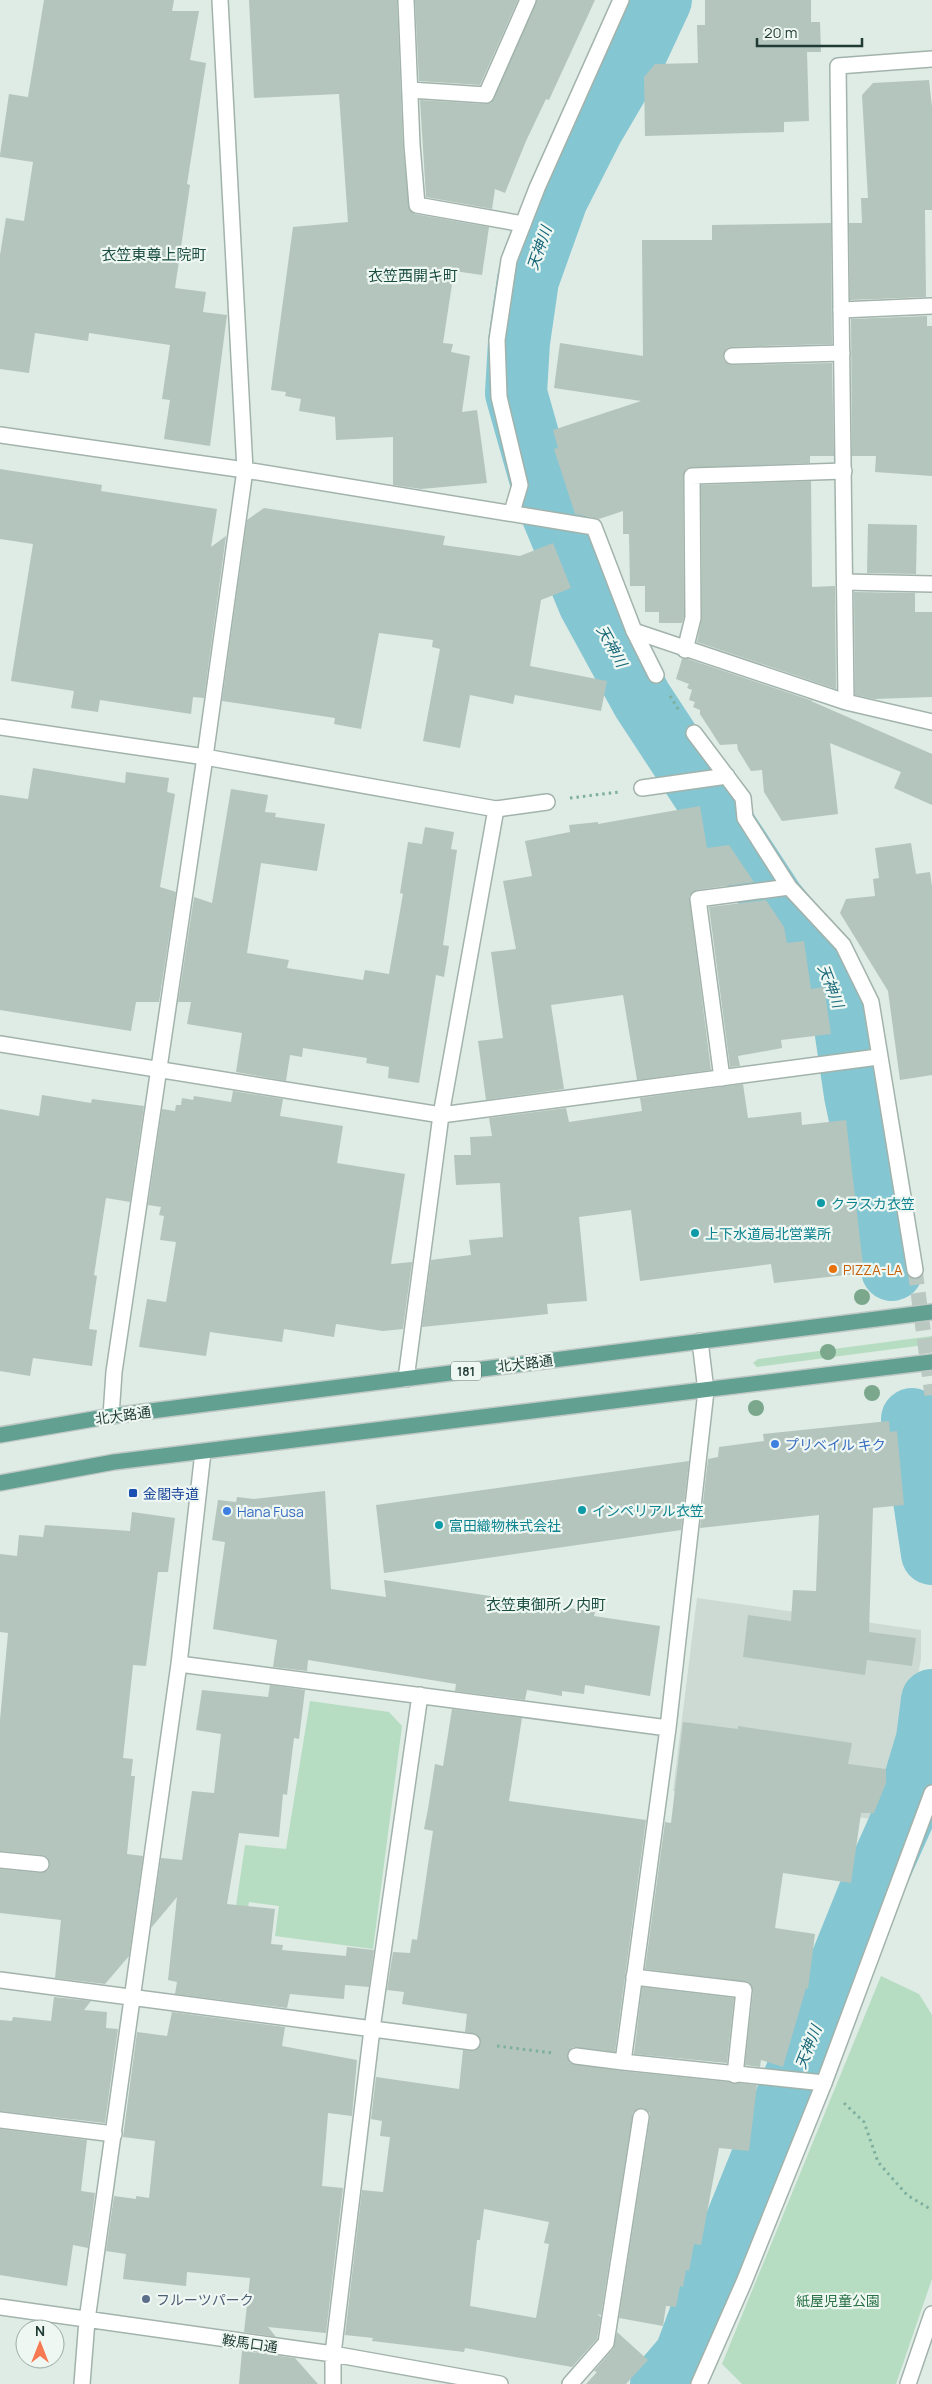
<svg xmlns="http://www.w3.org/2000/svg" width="932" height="2384" viewBox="0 0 932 2384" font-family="Manrope,'Noto Sans JP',sans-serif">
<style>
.built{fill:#cddad4}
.green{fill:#b6ddc1}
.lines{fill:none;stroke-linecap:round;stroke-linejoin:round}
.river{stroke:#84c6d2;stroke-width:62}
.building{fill:#b4c5be;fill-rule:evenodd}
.street-tunnel{stroke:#b9c8c1;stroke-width:15;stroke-dasharray:15 8;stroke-linecap:butt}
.lane-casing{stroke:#a2b3ac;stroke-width:18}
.street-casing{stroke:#a2b3ac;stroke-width:18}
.primary-casing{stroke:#c0c8c6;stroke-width:18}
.path{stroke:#7eaf9f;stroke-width:3;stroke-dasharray:2.5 4;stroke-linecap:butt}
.lane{stroke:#fff;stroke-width:15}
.street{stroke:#fff;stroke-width:15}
.primary{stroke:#62a191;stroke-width:15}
.tree{fill:#7ba88d}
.culture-dot{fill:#0f9aa8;stroke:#eff7f3;stroke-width:2}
.food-dot{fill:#e8710a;stroke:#eff7f3;stroke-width:2}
.shop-dot{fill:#3f7fe0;stroke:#eff7f3;stroke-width:2}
.transit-dot{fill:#1a4fb4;stroke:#eff7f3;stroke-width:2}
.service-dot{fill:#5c6f8a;stroke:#eff7f3;stroke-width:2}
.labels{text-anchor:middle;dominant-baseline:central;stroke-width:4.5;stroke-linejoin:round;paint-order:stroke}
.shield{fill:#eff7f3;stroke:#5d736d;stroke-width:1}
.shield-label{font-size:12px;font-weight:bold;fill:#1f3b33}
.culture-label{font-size:14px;fill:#0d838f;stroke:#eff7f3;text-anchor:start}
.food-label{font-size:14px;fill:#c56008;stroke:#eff7f3;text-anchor:start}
.street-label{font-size:14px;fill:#1f3b33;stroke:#eff7f3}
.shop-label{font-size:14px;fill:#366cbe;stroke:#eff7f3;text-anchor:start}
.transit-label{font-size:14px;fill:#164399;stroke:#eff7f3;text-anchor:start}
.service-label{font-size:14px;fill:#4e5e75;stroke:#eff7f3;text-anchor:start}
.park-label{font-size:14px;fill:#297245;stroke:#eff7f3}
.water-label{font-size:15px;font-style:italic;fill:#186878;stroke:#eff7f3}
.neighbourhood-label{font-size:15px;fill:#1b4d41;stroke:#eff7f3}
</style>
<rect width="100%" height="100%" fill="#dfebe5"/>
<!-- built -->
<path class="built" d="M 697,1598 L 921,1630 L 921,1659 L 909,1723 L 894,1768 L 872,1819 L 673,1791 Z"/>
<!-- green -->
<path class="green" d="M 932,1336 L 932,1344 L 757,1367 L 753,1363 L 758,1359 Z
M 310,1701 L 389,1712 L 402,1726 L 373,1949 L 275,1936 L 279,1906 L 249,1902 L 247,1914 L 235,1913 L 245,1845 L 286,1849 Z
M 881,1976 L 919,1994 L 932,2015 L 932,2279 L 896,2384 L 742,2384 L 722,2364 Z"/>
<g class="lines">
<!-- river -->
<path class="river" d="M 661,0 L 634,58 L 593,128 L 557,199 L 528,280 L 519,342 L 516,393 L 546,499 L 589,603 L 642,700 L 775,903 L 821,958 L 844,1021 L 855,1095 L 892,1270
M 912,1419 L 932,1554
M 661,2384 L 685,2356 L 722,2257 L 867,1898 L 905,1813 L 927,1739 L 932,1700"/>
</g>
<!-- building -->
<path class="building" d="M 44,0 L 174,0 L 172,11 L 199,11 L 190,60 L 206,63 L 187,184 L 190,185 L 175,288 L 206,292 L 203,312 L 227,315 L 210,446 L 164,439 L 170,400 L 162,399 L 170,345 L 89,333 L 88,341 L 35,333 L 29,373 L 0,369 L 0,255 L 6,218 L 24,221 L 33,162 L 0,157 L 0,155 L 9,94 L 28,97 Z
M 249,0 L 397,0 L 403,146 L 409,209 L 415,214 L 489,227 L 482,275 L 454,271 L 443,343 L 453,344 L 451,352 L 470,356 L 462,412 L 477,410 L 487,483 L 421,489 L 393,485 L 393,437 L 336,440 L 335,417 L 299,411 L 301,399 L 285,396 L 286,392 L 271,390 L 293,227 L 348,222 L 339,94 L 254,98 Z
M 415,0 L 518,0 L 480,85 L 419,81 Z
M 537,0 L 595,0 L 549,100 L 546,99 L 526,141 L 505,193 L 495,189 L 492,209 L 426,197 L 420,100 L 485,104 L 491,103 Z
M 705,0 L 811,0 L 811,22 L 820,22 L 821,52 L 807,52 L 809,121 L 784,122 L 784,132 L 645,136 L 644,77 L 655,64 L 698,63 L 697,25 L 705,25 Z
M 929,80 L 932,107 L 932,210 L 925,210 L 926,297 L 850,300 L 849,223 L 862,223 L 861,198 L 868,198 L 862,95 L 873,83 Z
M 831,223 L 832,344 L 732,347 L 727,348 L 723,356 L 724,361 L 732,365 L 832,363 L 834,456 L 810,456 L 810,463 L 687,468 L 683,476 L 684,617 L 682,623 L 659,623 L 659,612 L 645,612 L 645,586 L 630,586 L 629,534 L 623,534 L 623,511 L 599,519 L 575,514 L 554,449 L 558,448 L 553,430 L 641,401 L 554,388 L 560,343 L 643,356 L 642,240 L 712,240 L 712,225 Z
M 927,316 L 927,326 L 932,326 L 932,476 L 875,472 L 876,456 L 852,456 L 851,319 Z
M 0,469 L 102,485 L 101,491 L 217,509 L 211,547 L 226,536 L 204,698 L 193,697 L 191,714 L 100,700 L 98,712 L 71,708 L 74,691 L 11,681 L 33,544 L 0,539 Z
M 811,481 L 812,587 L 835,586 L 836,689 L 697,642 L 702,618 L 701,485 Z
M 264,508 L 445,536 L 443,545 L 520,556 L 553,543 L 571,588 L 541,600 L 530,666 L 607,681 L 601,711 L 515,695 L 513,704 L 470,695 L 460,748 L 423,741 L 440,649 L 432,647 L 433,640 L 379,633 L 361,729 L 334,724 L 335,718 L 222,701 L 247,520 Z
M 868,524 L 917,525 L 916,574 L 867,573 Z
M 854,592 L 915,593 L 915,612 L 932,612 L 932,697 L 874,699 L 855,695 Z
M 682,659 L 688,659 L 813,701 L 811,701 L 932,754 L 932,805 L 894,788 L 901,772 L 830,743 L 838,814 L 782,821 L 764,792 L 762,770 L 751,771 L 738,750 L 737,744 L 720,745 L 700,714 L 700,710 L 693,707 L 695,702 L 689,700 L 692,690 L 687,688 L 689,684 L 676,679 Z
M 33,768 L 125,783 L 126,772 L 169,778 L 167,792 L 175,794 L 160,887 L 176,892 L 159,1002 L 136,1002 L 131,1031 L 0,1010 L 0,795 L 28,799 Z
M 231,789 L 268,795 L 265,812 L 276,813 L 275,817 L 325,824 L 317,871 L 261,863 L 247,953 L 289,960 L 287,968 L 363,980 L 365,970 L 389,974 L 403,894 L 400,893 L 408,842 L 422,844 L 425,827 L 454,832 L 451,849 L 457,850 L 443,945 L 449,946 L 444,977 L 436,975 L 419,1083 L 388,1078 L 389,1067 L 366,1063 L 367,1058 L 303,1048 L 302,1057 L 290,1055 L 286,1081 L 236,1072 L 242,1033 L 187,1024 L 191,1002 L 178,1002 L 194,897 L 212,903 Z
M 700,806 L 707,848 L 729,845 L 754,882 L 697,890 L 689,896 L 711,1070 L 637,1080 L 623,995 L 551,1005 L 564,1089 L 486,1100 L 478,1041 L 503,1038 L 491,952 L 516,949 L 503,881 L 532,876 L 525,841 L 570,832 L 569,825 L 598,822 L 598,824 Z
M 911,843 L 916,874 L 930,872 L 932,887 L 932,1075 L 900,1080 L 888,991 L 840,913 L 846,899 L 875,896 L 873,879 L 879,878 L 875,848 Z
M 766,900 L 784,927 L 787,943 L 804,941 L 811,989 L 824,987 L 831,1034 L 781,1040 L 782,1048 L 738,1056 L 740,1066 L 730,1067 L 709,907 Z
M 743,1084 L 748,1118 L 801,1112 L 802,1125 L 846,1120 L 864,1273 L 774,1283 L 771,1264 L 640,1281 L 631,1210 L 579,1217 L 587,1301 L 547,1304 L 548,1314 L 422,1327 L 431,1260 L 471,1255 L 469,1240 L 503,1237 L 500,1183 L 456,1185 L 454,1155 L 471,1155 L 470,1137 L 492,1136 L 489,1118 L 566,1108 L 569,1122 L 642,1111 L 640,1098 Z
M 233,1091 L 283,1099 L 280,1116 L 343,1126 L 337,1163 L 405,1174 L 391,1264 L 412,1262 L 403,1329 L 383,1331 L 336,1324 L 334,1337 L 284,1329 L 282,1342 L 210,1332 L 206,1356 L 139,1347 L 147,1299 L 166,1302 L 176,1242 L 160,1240 L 164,1216 L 159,1215 L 161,1207 L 148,1205 L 162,1109 L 175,1111 L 176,1105 L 181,1105 L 182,1098 L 193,1100 L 194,1096 L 231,1102 Z
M 42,1095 L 91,1103 L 92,1099 L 144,1106 L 130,1202 L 106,1198 L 94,1275 L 97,1276 L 89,1329 L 97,1330 L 92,1366 L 33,1358 L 30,1376 L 0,1371 L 0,1109 L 39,1116 Z
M 889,1421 L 890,1432 L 897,1431 L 904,1505 L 873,1508 L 869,1632 L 916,1638 L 912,1666 L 867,1660 L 865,1675 L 743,1657 L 748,1615 L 791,1621 L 793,1590 L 816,1591 L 819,1515 L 700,1528 L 708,1459 L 718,1457 L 719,1447 L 764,1441 L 763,1434 Z
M 689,1461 L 681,1530 L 384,1573 L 376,1505 Z
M 325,1491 L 331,1589 L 386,1597 L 384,1580 L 595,1612 L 594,1616 L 660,1626 L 650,1696 L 585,1685 L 584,1694 L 562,1691 L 562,1696 L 527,1690 L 525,1700 L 455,1691 L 456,1684 L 308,1660 L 307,1671 L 273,1667 L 277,1640 L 213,1629 L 225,1542 L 212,1540 L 218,1500 L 236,1502 L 237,1497 L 254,1499 Z
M 132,1512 L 175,1518 L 168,1572 L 158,1572 L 146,1666 L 133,1665 L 123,1758 L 133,1759 L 131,1776 L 135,1776 L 127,1854 L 143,1856 L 129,1956 L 105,1984 L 55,1978 L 61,1920 L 0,1913 L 0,1869 L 41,1873 L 48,1870 L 50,1864 L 47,1857 L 42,1855 L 0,1851 L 0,1720 L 8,1633 L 0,1632 L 0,1554 L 17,1556 L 19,1535 L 43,1537 L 45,1525 L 130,1531 Z
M 270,1685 L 305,1690 L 299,1739 L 294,1738 L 287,1795 L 283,1794 L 279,1837 L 239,1833 L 227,1904 L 275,1909 L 271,1944 L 283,1945 L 282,1950 L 346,1956 L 347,1947 L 374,1950 L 369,1987 L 345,1985 L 344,1999 L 290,1994 L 287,2008 L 175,1994 L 177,1982 L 168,1980 L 177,1897 L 151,1928 L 161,1858 L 182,1860 L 192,1791 L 214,1793 L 221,1734 L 196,1730 L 202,1690 L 268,1697 Z
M 452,1709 L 522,1718 L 509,1801 L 646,1820 L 615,2052 L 573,2047 L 567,2054 L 570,2063 L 622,2071 L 757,2085 L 749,2151 L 719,2148 L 701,2245 L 694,2244 L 689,2271 L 686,2270 L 683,2287 L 680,2286 L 676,2307 L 666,2306 L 663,2326 L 619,2318 L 650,2118 L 650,2113 L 643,2108 L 633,2112 L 601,2315 L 597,2314 L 601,2317 L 597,2339 L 572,2367 L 465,2348 L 464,2352 L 372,2341 L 373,2338 L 345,2335 L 362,2190 L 383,2192 L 390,2137 L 380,2136 L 382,2121 L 371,2119 L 376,2077 L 459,2089 L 463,2050 L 475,2051 L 481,2044 L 477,2034 L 465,2032 L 467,2014 L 402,2004 L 404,1992 L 387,1990 L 393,1952 L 410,1953 L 412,1939 L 417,1940 L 433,1831 L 424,1829 L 428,1809 L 435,1764 L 443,1766 ZM 484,2209 L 549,2222 L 544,2243 L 549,2244 L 536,2318 L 470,2306 L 477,2240 L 480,2240 Z
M 683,1722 L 738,1729 L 738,1726 L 852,1743 L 848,1764 L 886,1769 L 886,1783 L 874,1813 L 861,1813 L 851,1883 L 783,1873 L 775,1928 L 815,1934 L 808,1989 L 806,1988 L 783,2067 L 761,2060 L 760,2067 L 745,2065 L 753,1991 L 749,1982 L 645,1969 L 665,1822 L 671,1823 Z
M 642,1987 L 734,1998 L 727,2063 L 634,2054 Z
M 54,1997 L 91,2001 L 84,2010 L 107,2012 L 106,2028 L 118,2029 L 105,2123 L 0,2111 L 0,2020 L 12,2021 L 13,2017 L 51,2021 Z
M 172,2012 L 285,2027 L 282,2046 L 357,2060 L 352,2116 L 328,2113 L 322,2186 L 343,2188 L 326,2333 L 268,2327 L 276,2337 L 244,2332 L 250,2278 L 187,2272 L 186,2286 L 123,2279 L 126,2254 L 106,2251 L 114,2196 L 136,2199 L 136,2196 L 149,2198 L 155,2141 L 123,2137 L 137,2032 L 167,2036 Z
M 0,2129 L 87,2140 L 81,2191 L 95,2193 L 88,2248 L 73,2245 L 67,2286 L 0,2275 Z
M 617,2332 L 648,2360 L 626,2384 L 586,2384 L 597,2372 L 594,2371 L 613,2349 Z
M 242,2351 L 295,2358 L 318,2384 L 239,2384 Z"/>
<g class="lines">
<!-- street-tunnel -->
<path class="street-tunnel" d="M 915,1270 L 932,1395"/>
<defs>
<path id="lane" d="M 406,0 L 412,145 L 417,205 L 523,224
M 410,90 L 486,95 L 528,0
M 841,310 L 932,306
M 732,356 L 842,353
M 845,582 L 932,584
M 634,631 L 656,675
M 685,650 L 693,618 L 692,476 L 844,471
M 694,733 L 743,798 L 745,818 L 789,887 L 843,945 L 871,1002 L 915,1270
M 642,788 L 727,776
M 496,809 L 547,802
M 722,1078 L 698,899 L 789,887
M 0,1860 L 41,1864
M 634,1977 L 744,1990 L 735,2075
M 0,2120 L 114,2134
M 570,2384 L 606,2343 L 641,2117
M 699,2384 L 744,2282 L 824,2083 L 932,1793"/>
<path id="street" d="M 0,435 L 245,470 L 594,527 L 634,631 L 846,702 L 932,722
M 512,512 L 520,485 L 499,397 L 497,340 L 509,260 L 537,188 L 621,0
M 846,702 L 838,66 L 932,59
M 0,727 L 205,757 L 496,809 L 441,1115 L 406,1379
M 0,1044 L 441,1115 L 878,1057
M 111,1416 L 114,1372 L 205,757 L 245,470 L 220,0
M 179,1664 L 668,1728
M 0,1980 L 472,2042
M 576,2056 L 623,2062 L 668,1728 L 706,1391 L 700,1341
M 623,2062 L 824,2083
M 0,2307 L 333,2354 L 500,2384
M 82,2384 L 87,2320 L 179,1664 L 203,1452
M 333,2384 L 333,2354 L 372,2029 L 420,1695
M 908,2384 L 932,2314"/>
<path id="primary" d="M 0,1435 L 111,1416 L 932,1312
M 0,1483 L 114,1462 L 932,1362"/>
</defs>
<!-- lane casing -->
<use href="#lane" class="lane-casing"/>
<!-- street casing -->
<use href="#street" class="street-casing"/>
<!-- primary casing -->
<use href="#primary" class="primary-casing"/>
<!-- path -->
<path class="path" d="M 670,696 L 680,712
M 570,798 L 619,792
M 497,2046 L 553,2053
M 844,2103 L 864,2122 L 878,2162 L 907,2195 L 932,2210"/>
<!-- lane -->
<use href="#lane" class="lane"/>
<!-- street -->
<use href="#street" class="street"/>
<!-- primary -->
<use href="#primary" class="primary"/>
</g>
<!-- trees -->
<g class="tree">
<circle cx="862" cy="1297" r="8"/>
<circle cx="828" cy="1352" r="8"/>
<circle cx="872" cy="1393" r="8"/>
<circle cx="756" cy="1408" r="8"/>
</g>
<!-- markers -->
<g class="culture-dot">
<circle cx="821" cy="1203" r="5"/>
<circle cx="695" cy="1233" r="5"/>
<circle cx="582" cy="1510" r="5"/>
<circle cx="439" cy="1525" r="5"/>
</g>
<circle class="food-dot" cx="833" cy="1269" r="5"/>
<g class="shop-dot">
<circle cx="775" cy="1444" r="5"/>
<circle cx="227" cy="1511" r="5"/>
</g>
<rect class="transit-dot" x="128" y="1488" width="10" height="10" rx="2.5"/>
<circle class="service-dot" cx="146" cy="2299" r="5"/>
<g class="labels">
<!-- shield labels -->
<rect class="shield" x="451" y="1361.5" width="30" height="19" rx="4"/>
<g class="shield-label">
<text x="466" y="1371">181</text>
</g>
<!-- culture labels -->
<g class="culture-label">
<text x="831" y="1203">クラスカ衣笠</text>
<text x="705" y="1233">上下水道局北営業所</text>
<text x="592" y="1510">インペリアル衣笠</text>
<text x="449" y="1525">富田織物株式会社</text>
</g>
<!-- food labels -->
<g class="food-label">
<text x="843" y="1269">PIZZA-LA</text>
</g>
<!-- street labels -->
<g class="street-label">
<text transform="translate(525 1363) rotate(-7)">北大路通</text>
<text transform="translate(123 1415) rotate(-8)">北大路通</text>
<text transform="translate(250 2343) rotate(8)">鞍馬口通</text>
</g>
<!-- shop labels -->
<g class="shop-label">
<text x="785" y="1444">プリベイル キク</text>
<text x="237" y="1511">Hana Fusa</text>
</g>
<!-- transit labels -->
<g class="transit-label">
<text x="143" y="1493">金閣寺道</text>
</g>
<!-- service labels -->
<g class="service-label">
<text x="156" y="2299">フルーツパーク</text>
</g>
<!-- park labels -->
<g class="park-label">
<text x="838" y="2300">紙屋児童公園</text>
</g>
<!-- water labels -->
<g class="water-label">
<text transform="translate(539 248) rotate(-71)">天神川</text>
<text transform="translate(612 646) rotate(61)">天神川</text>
<text transform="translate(831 986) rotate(69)">天神川</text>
<text transform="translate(808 2047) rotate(-68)">天神川</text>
</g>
<!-- neighbourhood labels -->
<g class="neighbourhood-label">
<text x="154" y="254">衣笠東尊上院町</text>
<text x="413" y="275">衣笠西開キ町</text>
<text x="546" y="1604">衣笠東御所ノ内町</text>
</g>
</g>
<!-- north arrow -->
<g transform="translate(40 2344)"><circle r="24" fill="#eff7f3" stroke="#9caca6"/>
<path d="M0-4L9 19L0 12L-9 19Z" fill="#f67951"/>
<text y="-8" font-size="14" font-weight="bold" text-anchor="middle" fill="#1f3b33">N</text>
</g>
<!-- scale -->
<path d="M757 38v8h105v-8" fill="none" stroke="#1f3b33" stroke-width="2.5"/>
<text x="764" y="38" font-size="15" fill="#1f3b33" stroke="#eff7f3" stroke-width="4" paint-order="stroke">20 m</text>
</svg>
